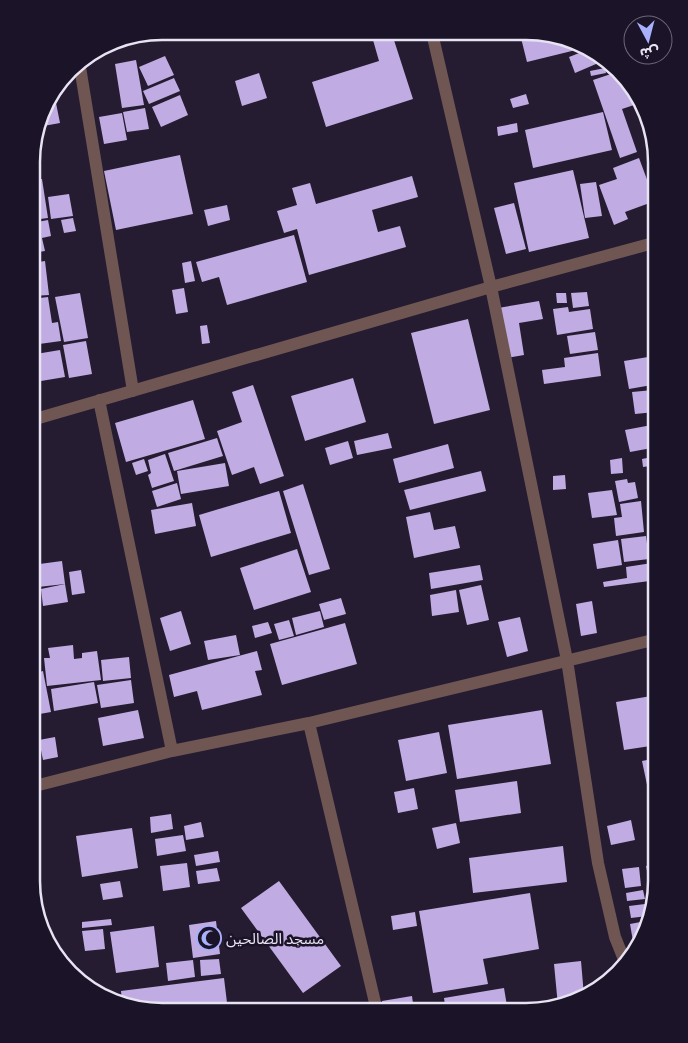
<svg xmlns="http://www.w3.org/2000/svg" width="688" height="1043" viewBox="0 0 688 1043" font-family="Lora,'Noto Sans Arabic',serif">
<style>
.building{fill:#c0ace2}
.lines{fill:none;stroke-linecap:round;stroke-linejoin:round}
.minor{stroke:#705653;stroke-width:12}
.labels{text-anchor:middle;dominant-baseline:central;stroke-width:5;stroke-linejoin:round;paint-order:stroke}
.poi-label{font-size:15px;fill:#e8e3f3;stroke:#1b1328;text-anchor:start}
.rim{fill:none;stroke:#e8e3f3;stroke-width:2.5}
</style>
<rect width="100%" height="100%" fill="#251c32"/>
<!-- building -->
<path class="building" d="M 392,34 L 413,99 L 326,127 L 312,82 L 379,61 L 373,40 Z
M 520,34 L 552,34 L 584,48 L 527,62 Z
M 587,50 L 602,56 L 603,61 L 575,73 L 569,57 Z
M 165,56 L 174,75 L 148,86 L 139,67 Z
M 136,60 L 144,105 L 122,108 L 115,64 Z
M 605,68 L 606,73 L 591,76 L 590,71 Z
M 617,72 L 640,103 L 622,109 L 637,152 L 620,158 L 593,80 Z
M 259,73 L 267,98 L 242,106 L 235,81 Z
M 174,78 L 180,91 L 149,104 L 143,91 Z
M 54,93 L 60,123 L 38,127 L 49,97 L 51,94 Z
M 526,94 L 529,104 L 513,108 L 510,99 Z
M 180,95 L 188,115 L 161,127 L 152,107 Z
M 145,108 L 149,129 L 127,132 L 123,112 Z
M 603,112 L 612,150 L 533,168 L 525,130 Z
M 122,113 L 127,140 L 104,144 L 99,117 Z
M 517,123 L 518,132 L 498,136 L 497,127 Z
M 180,155 L 193,214 L 116,230 L 104,171 Z
M 639,158 L 655,201 L 625,212 L 628,219 L 614,225 L 599,185 L 617,179 L 613,168 Z
M 657,161 L 657,196 L 656,196 L 647,163 Z
M 573,170 L 589,238 L 529,252 L 514,183 Z
M 412,176 L 418,197 L 372,210 L 378,232 L 400,226 L 406,247 L 309,275 L 297,229 L 284,233 L 277,211 L 297,205 L 292,188 L 310,183 L 316,204 Z
M 42,179 L 48,218 L 32,220 L 32,180 Z
M 596,182 L 602,216 L 585,218 L 580,184 Z
M 69,194 L 73,216 L 51,219 L 48,197 Z
M 514,203 L 526,249 L 506,254 L 494,208 Z
M 227,205 L 230,220 L 208,226 L 204,210 Z
M 73,218 L 76,231 L 64,233 L 61,220 Z
M 48,220 L 51,236 L 42,238 L 45,251 L 32,253 L 32,223 Z
M 294,235 L 307,282 L 227,305 L 219,277 L 202,282 L 196,262 Z
M 45,261 L 49,295 L 32,296 L 32,263 Z
M 191,261 L 195,281 L 185,283 L 182,263 Z
M 184,288 L 188,312 L 176,314 L 172,290 Z
M 587,292 L 589,306 L 573,308 L 571,293 Z
M 80,293 L 88,338 L 64,342 L 55,297 Z
M 556,293 L 566,293 L 567,303 L 557,303 Z
M 48,297 L 52,323 L 58,322 L 61,341 L 32,345 L 32,299 Z
M 539,301 L 543,319 L 519,323 L 524,355 L 507,358 L 498,308 Z
M 568,307 L 569,312 L 590,309 L 593,329 L 557,335 L 553,309 Z
M 468,319 L 490,410 L 434,424 L 411,333 Z
M 207,325 L 210,343 L 202,344 L 200,326 Z
M 595,332 L 598,350 L 570,354 L 567,336 Z
M 86,341 L 92,374 L 69,378 L 63,345 Z
M 60,350 L 65,377 L 41,381 L 36,354 Z
M 598,353 L 601,376 L 544,384 L 542,370 L 565,367 L 564,358 Z
M 657,355 L 657,375 L 653,376 L 649,356 Z
M 648,357 L 652,385 L 629,389 L 624,361 Z
M 353,378 L 366,422 L 305,441 L 291,396 Z
M 253,385 L 284,476 L 260,484 L 254,467 L 232,475 L 217,431 L 242,422 L 232,392 Z
M 653,390 L 655,412 L 635,414 L 632,392 Z
M 193,400 L 205,439 L 126,462 L 115,423 Z
M 657,424 L 657,447 L 630,452 L 625,430 Z
M 388,433 L 392,448 L 357,455 L 354,441 Z
M 217,438 L 223,456 L 174,471 L 168,453 Z
M 348,441 L 353,458 L 330,465 L 325,448 Z
M 448,444 L 454,468 L 399,483 L 393,459 Z
M 165,454 L 174,481 L 152,488 L 148,475 L 151,473 L 148,460 Z
M 657,456 L 657,465 L 643,467 L 642,459 Z
M 622,458 L 623,473 L 611,474 L 610,460 Z
M 144,459 L 148,471 L 136,475 L 132,463 Z
M 225,463 L 229,486 L 181,494 L 177,471 Z
M 481,471 L 486,491 L 410,510 L 404,490 Z
M 565,475 L 566,489 L 553,490 L 553,476 Z
M 627,479 L 628,483 L 635,482 L 638,498 L 619,502 L 615,481 Z
M 177,483 L 181,499 L 157,507 L 152,491 Z
M 303,484 L 330,569 L 309,575 L 283,491 Z
M 612,490 L 617,515 L 592,518 L 588,493 Z
M 279,491 L 291,533 L 211,557 L 199,515 Z
M 641,501 L 644,532 L 616,536 L 614,518 L 622,517 L 620,504 Z
M 192,503 L 196,526 L 155,534 L 151,510 Z
M 430,512 L 434,530 L 455,526 L 460,548 L 414,558 L 406,517 Z
M 646,536 L 649,559 L 624,562 L 621,539 Z
M 657,536 L 657,552 L 653,552 L 650,537 Z
M 618,540 L 622,565 L 597,569 L 593,544 Z
M 297,549 L 311,592 L 254,610 L 240,568 Z
M 657,556 L 657,580 L 604,587 L 603,582 L 627,578 L 626,567 L 652,563 L 651,557 Z
M 62,561 L 65,584 L 38,587 L 41,610 L 32,611 L 32,565 Z
M 480,565 L 483,580 L 431,589 L 429,573 Z
M 81,570 L 85,593 L 72,595 L 69,572 Z
M 65,584 L 68,602 L 43,606 L 41,589 Z
M 481,585 L 489,620 L 467,625 L 459,590 Z
M 456,590 L 459,612 L 432,616 L 430,595 Z
M 341,598 L 346,614 L 324,620 L 319,604 Z
M 592,601 L 597,633 L 581,636 L 576,604 Z
M 181,611 L 191,644 L 170,651 L 160,618 Z
M 320,611 L 324,627 L 296,635 L 292,618 Z
M 520,617 L 528,651 L 507,657 L 498,622 Z
M 289,620 L 294,636 L 279,640 L 274,624 Z
M 268,622 L 272,633 L 255,638 L 252,626 Z
M 345,623 L 357,664 L 282,685 L 270,644 Z
M 236,635 L 240,655 L 208,660 L 204,641 Z
M 73,645 L 74,659 L 82,658 L 82,653 L 97,651 L 101,680 L 47,686 L 44,658 L 50,658 L 48,648 Z
M 257,651 L 262,670 L 255,671 L 262,695 L 202,710 L 197,691 L 174,697 L 169,675 Z
M 129,657 L 131,678 L 103,681 L 101,660 Z
M 43,671 L 51,712 L 34,715 L 32,706 L 32,674 Z
M 131,680 L 134,703 L 101,708 L 97,685 Z
M 94,682 L 98,703 L 54,711 L 51,689 Z
M 657,695 L 657,745 L 624,750 L 616,702 Z
M 138,710 L 144,738 L 103,746 L 98,718 Z
M 542,710 L 551,764 L 457,779 L 448,725 Z
M 31,724 L 39,759 L 31,760 Z
M 439,732 L 447,773 L 406,781 L 398,740 Z
M 55,737 L 58,757 L 43,760 L 39,740 Z
M 657,758 L 656,817 L 654,818 L 642,761 Z
M 517,781 L 521,813 L 460,822 L 455,790 Z
M 414,788 L 418,809 L 398,813 L 394,792 Z
M 171,814 L 173,829 L 151,833 L 150,817 Z
M 631,820 L 635,840 L 611,845 L 607,826 Z
M 201,822 L 204,837 L 186,840 L 184,826 Z
M 456,823 L 460,843 L 437,849 L 432,828 Z
M 132,828 L 138,868 L 82,877 L 76,836 Z
M 183,835 L 186,851 L 157,856 L 155,839 Z
M 563,846 L 567,882 L 473,893 L 469,858 Z
M 218,851 L 220,862 L 196,866 L 194,855 Z
M 187,863 L 190,887 L 163,891 L 160,866 Z
M 656,864 L 656,890 L 653,901 L 646,866 Z
M 639,867 L 641,886 L 625,888 L 622,869 Z
M 217,868 L 220,881 L 198,884 L 196,871 Z
M 120,881 L 123,897 L 103,900 L 100,884 Z
M 279,881 L 341,966 L 303,993 L 241,908 Z
M 643,890 L 645,899 L 627,901 L 626,893 Z
M 530,893 L 539,949 L 483,959 L 488,984 L 433,993 L 419,911 Z
M 645,904 L 647,916 L 631,918 L 629,906 Z
M 415,912 L 417,926 L 393,930 L 391,916 Z
M 111,919 L 112,925 L 82,928 L 82,922 Z
M 216,921 L 220,954 L 193,958 L 189,925 Z
M 646,921 L 637,946 L 634,947 L 630,924 Z
M 154,926 L 159,967 L 116,973 L 110,932 Z
M 103,929 L 105,949 L 85,951 L 82,931 Z
M 219,959 L 221,974 L 201,976 L 200,960 Z
M 193,960 L 195,977 L 168,981 L 166,963 Z
M 581,961 L 584,996 L 577,1002 L 558,1006 L 554,964 Z
M 224,978 L 228,1011 L 145,1011 L 122,1001 L 121,991 Z
M 504,988 L 508,1012 L 446,1012 L 444,998 Z
M 412,996 L 414,1011 L 384,1011 L 382,1001 Z"/>
<g class="lines">
<!-- minor -->
<path class="minor" d="M 432,33 L 491,287 L 567,660 L 598,863 L 615,937 L 625,962
M 79,61 L 133,391
M 99,400 L 172,751
M 32,420 L 491,287 L 657,242
M 309,723 L 377,1011
M 31,787 L 172,751 L 309,723 L 657,639"/>
</g>
<!-- icons -->
<defs>
<symbol id="mosque-ring" viewBox="-11 -11 22 22"><circle r="9.5" fill="#1b1328" stroke="#a9b0fc" stroke-width="1.5"/><path d="M3.5-4.9A6 6 0 1 0 3.5 4.9A5 5 0 1 1 3.5-4.9Z" fill="#a9b0fc"/></symbol>
</defs>
<g fill-rule="evenodd">
<use href="#mosque-ring" x="195" y="924" width="28" height="28"/>
</g>
<g class="labels">
<!-- poi labels -->
<g class="poi-label">
<text x="226" y="938">مسجد الصالحين</text>
</g>
</g>
<!-- crop -->
<path d="M0 0H688V1043H0ZM162 40H526A122 122 0 0 1 648 162V881A122 122 0 0 1 526 1003H162A122 122 0 0 1 40 881V162A122 122 0 0 1 162 40Z" fill="#1b1328" fill-rule="evenodd"/>
<path class="rim" d="M162 40H526A122 122 0 0 1 648 162V881A122 122 0 0 1 526 1003H162A122 122 0 0 1 40 881V162A122 122 0 0 1 162 40Z"/>
<!-- north arrow -->
<g transform="translate(648 40) rotate(173)"><circle r="24" fill="#1b1328" stroke="#6d6679"/>
<path d="M0-4L9 19L0 12L-9 19Z" fill="#a9b0fc"/>
<text y="-8" font-size="14" font-weight="bold" text-anchor="middle" fill="#e8e3f3">ش</text>
</g>
</svg>
